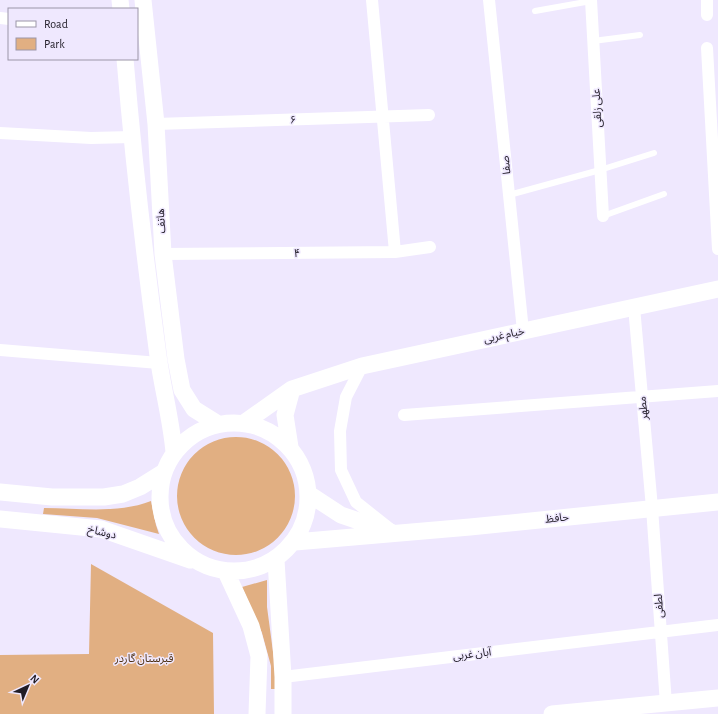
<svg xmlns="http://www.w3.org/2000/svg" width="718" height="714" viewBox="0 0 718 714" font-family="'Alegreya Sans','Noto Sans Arabic',sans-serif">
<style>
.green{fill:#e1af82}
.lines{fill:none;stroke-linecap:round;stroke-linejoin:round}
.lane{stroke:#fff;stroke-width:6}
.street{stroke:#fff;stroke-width:12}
.secondary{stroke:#fff;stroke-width:17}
.labels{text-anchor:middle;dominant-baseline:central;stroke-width:3;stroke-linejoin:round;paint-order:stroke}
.street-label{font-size:11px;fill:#201c26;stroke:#efe8fe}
.park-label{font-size:11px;fill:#4d3013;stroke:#efe8fe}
</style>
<rect width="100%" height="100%" fill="#efe8fe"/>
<!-- green -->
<path class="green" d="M177 496a59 59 0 1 1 118 0a59 59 0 1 1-118 0Z
M 151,501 L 156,525 L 159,534 L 97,518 L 43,514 L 44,508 C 79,508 118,514 151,501 Z
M 91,564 L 213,633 L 214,714 L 0,714 L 0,655 L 89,654 Z
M 267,580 L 267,607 L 278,689 L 271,689 L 271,666 L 262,633 L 242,587 Z"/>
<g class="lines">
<!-- lane -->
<path class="lane" d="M 535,11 L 591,1
M 593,41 L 640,35
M 509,195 L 600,170 L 654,153
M 603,216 L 664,194"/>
<!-- street -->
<path class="street" d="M 372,0 L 395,252
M 489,0 L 523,331
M 591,0 L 603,216
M 707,0 L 707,15
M 0,18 L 9,19
M 707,48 L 718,249
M 156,124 L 429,115
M 0,133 L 91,138 L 132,137
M 163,254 L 395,252 L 430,247
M 634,307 L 652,508 L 666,704
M 0,350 L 159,363
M 362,366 L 346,397 L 340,431 L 341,470 L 356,502 L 390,529
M 404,415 L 718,391
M 283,677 L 718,625"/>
<!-- secondary -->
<path class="secondary" d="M 120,0 L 121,9
M 143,0 L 156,124 L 163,254 L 176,359 L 182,390 L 194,409 L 218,424
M 125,59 C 133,156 144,252 157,348 C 161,383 171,417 174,452
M160 497a74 74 0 1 1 148 0a74 74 0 1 1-148 0Z
M 244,423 L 292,389 L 362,366 L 718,289
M 290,447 L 285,415 L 292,389
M 0,492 L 52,497 L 104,497 L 123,494 L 140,487 L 164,472
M 309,494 L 341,515 L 391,532
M 0,519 L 101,529 L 190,560
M 295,542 L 470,527 L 718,502
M 276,560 L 283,677 L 283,714
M 226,572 L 251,626 L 259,656 L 257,714
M 552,714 L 718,698"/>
</g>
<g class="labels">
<!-- street labels -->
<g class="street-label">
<text transform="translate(597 108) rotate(-93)">علی زلقی</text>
<text transform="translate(293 120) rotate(-2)">۶</text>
<text transform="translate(506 165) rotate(-96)">صفا</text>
<text transform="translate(161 221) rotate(-93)">هاتف</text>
<text x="297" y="253">۴</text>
<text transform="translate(504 335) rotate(-12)">خیام غربی</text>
<text transform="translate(643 408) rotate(-95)">مطهر</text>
<text transform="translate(557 518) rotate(-6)">حافظ</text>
<text transform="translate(102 532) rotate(13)">دوشاخ</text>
<text transform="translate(659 606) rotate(-94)">لطفی</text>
<text transform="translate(472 654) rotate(-7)">آبان غربی</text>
</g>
<!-- park labels -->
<g class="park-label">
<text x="144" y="658">قبرستان گاردر</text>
</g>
</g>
<!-- legend -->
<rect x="8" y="8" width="130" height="52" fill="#efe8fe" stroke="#9c96a8"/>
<rect x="16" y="21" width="20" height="6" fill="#ffffff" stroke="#9c96a8"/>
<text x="44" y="28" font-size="12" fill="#201c26">Road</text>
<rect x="16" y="38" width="20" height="12" fill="#e1af82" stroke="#9c96a8"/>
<text x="44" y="48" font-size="12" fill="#201c26">Park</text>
<!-- north arrow -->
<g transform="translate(28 686) rotate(44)" stroke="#efe8fe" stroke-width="3" paint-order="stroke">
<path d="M0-3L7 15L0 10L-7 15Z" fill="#201c26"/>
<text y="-6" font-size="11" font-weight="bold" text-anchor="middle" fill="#201c26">N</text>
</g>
</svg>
